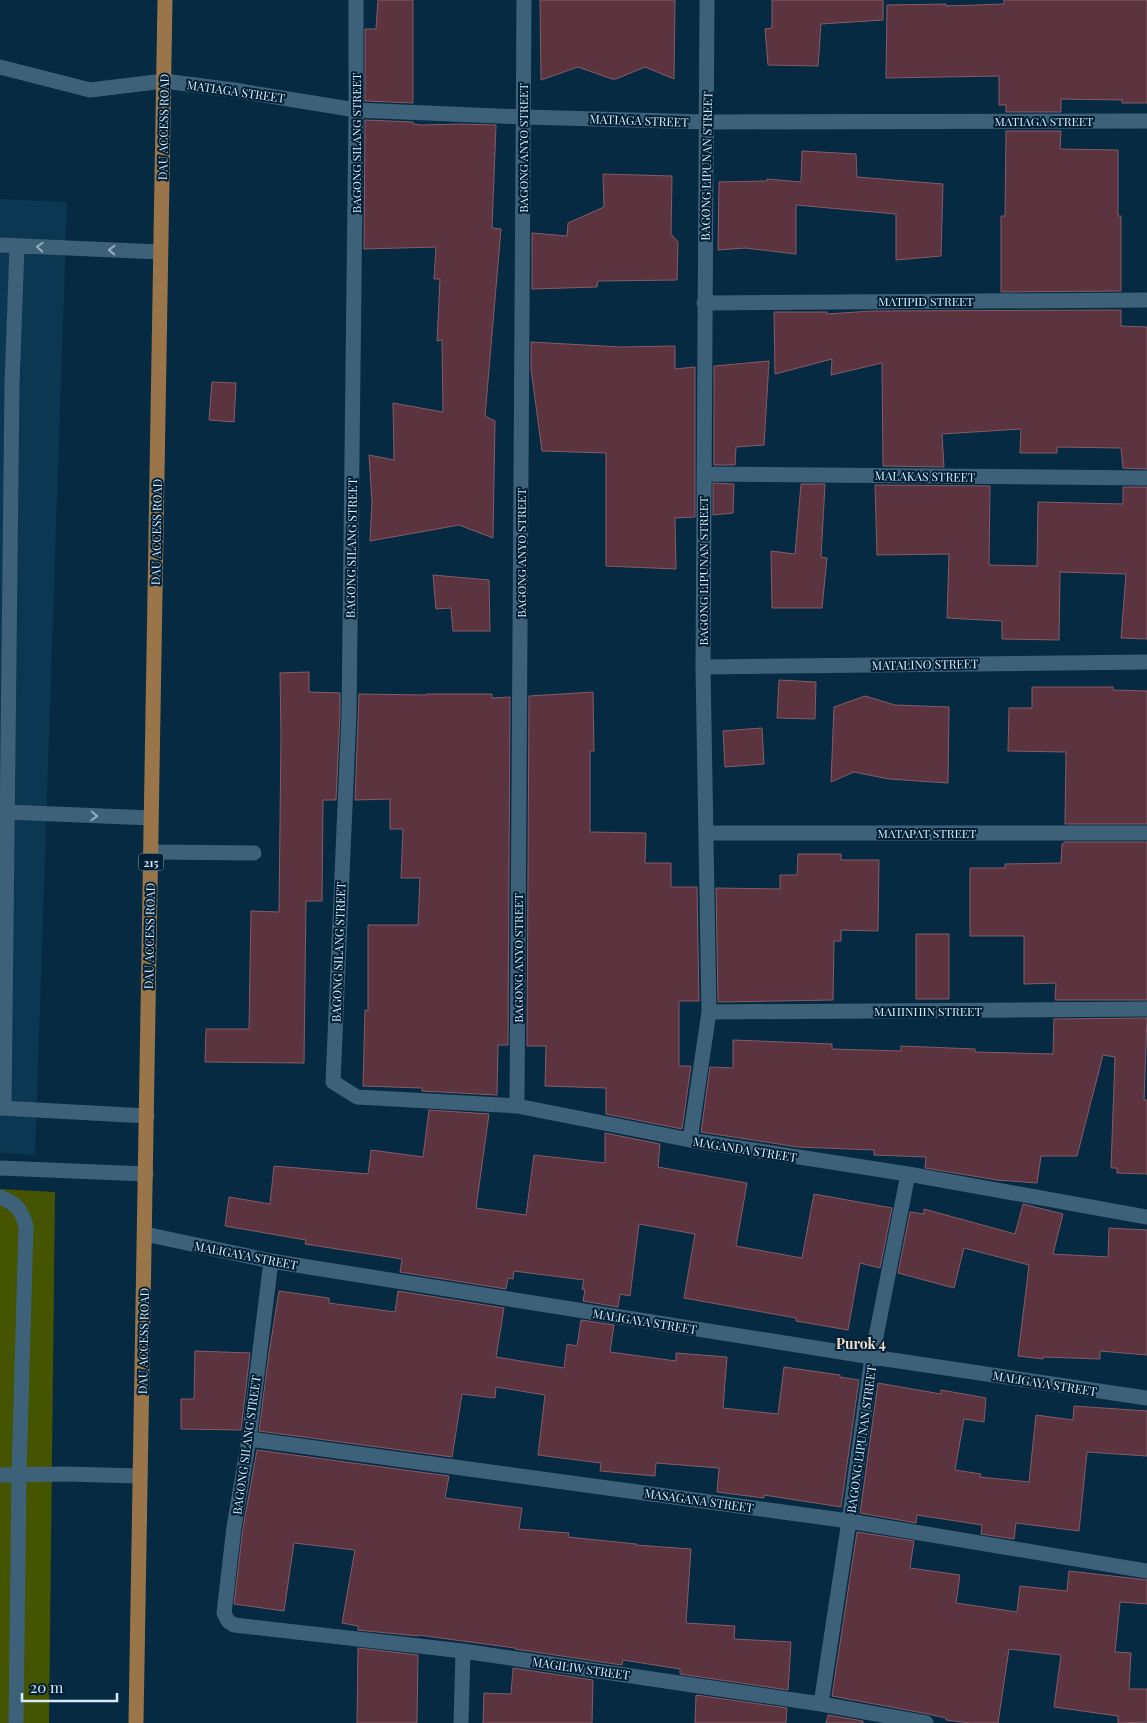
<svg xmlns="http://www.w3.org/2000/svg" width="1147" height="1723" viewBox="0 0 1147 1723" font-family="'Playfair Display',serif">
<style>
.built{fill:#0b3752}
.green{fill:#445400}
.building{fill:#5b343f;stroke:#865b67}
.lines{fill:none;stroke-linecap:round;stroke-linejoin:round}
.service{stroke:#3e617a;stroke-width:15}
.minor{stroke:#3e617a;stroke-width:15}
.primary{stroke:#9a7549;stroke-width:15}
.oneway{stroke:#93adc0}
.labels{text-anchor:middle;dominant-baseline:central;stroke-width:4;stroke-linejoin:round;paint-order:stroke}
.shield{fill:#002036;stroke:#97aebf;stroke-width:1}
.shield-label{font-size:11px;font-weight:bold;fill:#d8ebfa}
.street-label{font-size:12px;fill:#d8ebfa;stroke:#002036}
.neighbourhood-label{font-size:14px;font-weight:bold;fill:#f6dcc7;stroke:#002036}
</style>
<rect width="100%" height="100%" fill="#062a41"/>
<!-- built -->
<path class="built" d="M 0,199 L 67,202 L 35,1155 L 0,1153 Z"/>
<!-- green -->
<path class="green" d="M 0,1189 L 55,1192 L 49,1723 L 0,1723 Z"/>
<!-- building -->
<path class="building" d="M 378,0 L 413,0 L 413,103 L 365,101 L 365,29 L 376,29 Z
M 540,0 L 675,0 L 674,79 L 645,67 L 616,79 L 612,79 L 578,67 L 541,80 Z
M 772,0 L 883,0 L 883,20 L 821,24 L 818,66 L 768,65 L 765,29 L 772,28 Z
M 1004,0 L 1147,0 L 1147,103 L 1122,103 L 1122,100 L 1061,99 L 1061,112 L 1006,112 L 1006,105 L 999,105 L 999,76 L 886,78 L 887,5 L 946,4 L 946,6 L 1004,4 Z
M 365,120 L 413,122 L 413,124 L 421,125 L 462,124 L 496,125 L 492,228 L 501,229 L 485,416 L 495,421 L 493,538 L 459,525 L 370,541 L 372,503 L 369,455 L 394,460 L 393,403 L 443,412 L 442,340 L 437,341 L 440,279 L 434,279 L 436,247 L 364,249 Z
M 1006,131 L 1061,131 L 1060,149 L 1118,150 L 1118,216 L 1121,216 L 1121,291 L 1001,292 L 1001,216 L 1005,216 Z
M 802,151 L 856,154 L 857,177 L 943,184 L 941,256 L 896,260 L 896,214 L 796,205 L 796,254 L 745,248 L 718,250 L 719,182 L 767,181 L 767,179 L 801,182 Z
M 603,174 L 672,176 L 671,234 L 678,242 L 677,280 L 598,281 L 597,287 L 532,289 L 532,233 L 567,236 L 568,223 L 604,207 Z
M 1121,310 L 1121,326 L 1147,327 L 1147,469 L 1123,468 L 1121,448 L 1057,447 L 1057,453 L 1020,453 L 1021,429 L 942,434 L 944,467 L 883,466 L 882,363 L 831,375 L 832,359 L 775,374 L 774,312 L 827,312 L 827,314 L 871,311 Z
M 531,342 L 620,347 L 675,346 L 675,369 L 695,367 L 695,517 L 675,518 L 676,569 L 606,566 L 606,453 L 542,451 L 531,369 Z
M 769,361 L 764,445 L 736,447 L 735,465 L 714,465 L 714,366 Z
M 212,382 L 236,383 L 234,422 L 209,420 Z
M 713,483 L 734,484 L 733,513 L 713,515 Z
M 801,484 L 825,484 L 821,557 L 827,558 L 822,608 L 772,608 L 771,551 L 795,554 Z
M 875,485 L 990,486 L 989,565 L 1037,566 L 1038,502 L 1123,504 L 1123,487 L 1147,487 L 1147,639 L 1121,638 L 1126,574 L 1060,572 L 1059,640 L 1002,639 L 1002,621 L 947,618 L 949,554 L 877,555 Z
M 433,575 L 489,580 L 490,631 L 453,631 L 451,608 L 436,609 Z
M 309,672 L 309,692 L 340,693 L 340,714 L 336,800 L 323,800 L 322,901 L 306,901 L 304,1063 L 205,1062 L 206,1029 L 249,1029 L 251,911 L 279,912 L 281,735 L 280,673 Z
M 779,680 L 816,682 L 815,719 L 777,718 Z
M 1032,687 L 1113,687 L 1113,690 L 1147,691 L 1147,824 L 1065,824 L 1066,752 L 1008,751 L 1009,708 L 1032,708 Z
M 593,692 L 594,751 L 590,751 L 590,832 L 646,833 L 645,863 L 671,863 L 671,887 L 697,887 L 699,1001 L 679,1001 L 679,1066 L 691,1066 L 682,1129 L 606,1114 L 606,1088 L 545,1086 L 546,1046 L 527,1046 L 529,696 Z
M 359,694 L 426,695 L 426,694 L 492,694 L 492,698 L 510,697 L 508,1045 L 498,1045 L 497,1095 L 422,1091 L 422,1088 L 363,1086 L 365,1010 L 368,1011 L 368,925 L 418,925 L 420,878 L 401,878 L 403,829 L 390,829 L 390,799 L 355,800 Z
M 865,696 L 895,705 L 949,707 L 948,783 L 889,779 L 854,772 L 831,782 L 834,707 Z
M 762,728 L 764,764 L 725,767 L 723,731 Z
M 1065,842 L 1147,842 L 1147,1000 L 1055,1000 L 1056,983 L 1024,984 L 1024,936 L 970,936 L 970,868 L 1005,868 L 1005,864 L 1061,863 L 1062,844 Z
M 798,854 L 841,854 L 841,860 L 879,860 L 878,931 L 841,930 L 841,941 L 834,941 L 833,1000 L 718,1002 L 716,888 L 780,889 L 780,875 L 797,875 Z
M 916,934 L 949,934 L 949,999 L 916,999 Z
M 1147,1018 L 1144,1100 L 1147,1100 L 1147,1174 L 1117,1173 L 1117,1168 L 1111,1168 L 1115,1057 L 1103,1055 L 1077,1156 L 1041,1156 L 1037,1183 L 997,1180 L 925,1168 L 926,1157 L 874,1155 L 874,1150 L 798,1147 L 701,1132 L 710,1067 L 733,1068 L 733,1040 L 832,1044 L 832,1049 L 901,1051 L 901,1046 L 975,1049 L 975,1052 L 1053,1054 L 1054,1019 Z
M 429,1110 L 489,1114 L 476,1208 L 526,1215 L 534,1155 L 605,1163 L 605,1133 L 660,1144 L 658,1167 L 747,1183 L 736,1246 L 802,1258 L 814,1194 L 892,1208 L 880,1268 L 860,1263 L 848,1330 L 796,1321 L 796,1318 L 684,1298 L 695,1234 L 639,1224 L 630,1296 L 620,1294 L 618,1307 L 583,1301 L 585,1290 L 582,1289 L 584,1280 L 514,1271 L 513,1279 L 508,1278 L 506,1289 L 400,1272 L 402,1259 L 305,1244 L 306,1240 L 225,1226 L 229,1197 L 270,1204 L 274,1166 L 368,1174 L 371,1150 L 423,1157 Z
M 1023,1204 L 1063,1214 L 1053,1254 L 1108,1257 L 1109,1228 L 1147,1230 L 1147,1355 L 1100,1351 L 1100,1359 L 1043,1357 L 1043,1359 L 1018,1356 L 1029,1265 L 964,1248 L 954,1288 L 898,1273 L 910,1212 L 924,1214 L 924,1209 L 1015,1234 Z
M 279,1291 L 329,1298 L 329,1303 L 395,1312 L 398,1291 L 504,1308 L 496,1357 L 564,1368 L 567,1344 L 577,1346 L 581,1320 L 614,1325 L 610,1352 L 676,1361 L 676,1353 L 727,1357 L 723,1408 L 778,1414 L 784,1367 L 840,1375 L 840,1377 L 859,1380 L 841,1507 L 764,1495 L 764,1498 L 717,1492 L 719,1468 L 656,1463 L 655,1476 L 600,1471 L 601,1463 L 538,1455 L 545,1395 L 496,1387 L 495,1398 L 462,1394 L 452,1457 L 259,1431 L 269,1353 Z
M 195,1351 L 250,1353 L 241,1430 L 181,1429 L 181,1399 L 194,1399 Z
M 878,1383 L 941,1394 L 941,1390 L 986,1398 L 984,1422 L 964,1419 L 955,1470 L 981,1474 L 980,1477 L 1029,1482 L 1036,1415 L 1073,1420 L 1074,1406 L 1147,1411 L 1147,1456 L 1087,1452 L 1079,1531 L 1016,1523 L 1014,1539 L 981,1534 L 982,1525 L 917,1515 L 916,1523 L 860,1513 Z
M 257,1450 L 449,1476 L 445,1498 L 522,1508 L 519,1529 L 569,1533 L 568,1537 L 636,1544 L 636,1545 L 691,1549 L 686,1623 L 735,1626 L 734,1639 L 791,1642 L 788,1690 L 680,1674 L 680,1669 L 623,1660 L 622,1665 L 515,1649 L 515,1648 L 418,1635 L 418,1636 L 358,1630 L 358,1626 L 342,1623 L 355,1550 L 294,1543 L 284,1611 L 234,1604 L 243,1528 Z
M 857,1532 L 914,1541 L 910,1568 L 960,1575 L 956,1603 L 1017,1612 L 1020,1586 L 1067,1591 L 1069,1571 L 1147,1580 L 1147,1604 L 1120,1602 L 1115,1652 L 1131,1653 L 1129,1689 L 1147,1689 L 1147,1722 L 1118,1723 L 1118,1716 L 1054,1707 L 1061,1655 L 1009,1649 L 998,1723 L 970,1723 L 946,1720 L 946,1718 L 928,1714 L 832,1696 Z
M 358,1648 L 418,1655 L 417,1723 L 357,1723 Z
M 513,1668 L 593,1680 L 592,1723 L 483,1723 L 484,1693 L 511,1694 Z
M 696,1695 L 787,1708 L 786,1723 L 695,1723 Z
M 828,1715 L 863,1721 L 863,1723 L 826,1723 Z"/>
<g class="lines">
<!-- service -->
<path class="service" d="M 0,245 L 160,252
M 7,812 L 151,818
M 151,852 L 254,853
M 0,1108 L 147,1116
M 4,1108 L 12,385 L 17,246
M 0,1197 C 17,1204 21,1209 26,1226 L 19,1475 L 16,1723
M 0,1475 L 66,1474 L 140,1476"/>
<!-- minor -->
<path class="minor" d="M 356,0 L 356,110 L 349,714 L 333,1082 L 357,1097 L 517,1106 L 690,1140 L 908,1174 L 1147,1217
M 0,67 L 90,90 L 164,81 L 234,90 L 356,110 L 524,117 L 707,122 L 1147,121
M 704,303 L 1147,300
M 704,474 L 1147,478
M 703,667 L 1147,662
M 706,833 L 1147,833
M 709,1012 L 1147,1009
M 517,1106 L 524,0
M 690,1140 L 709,1012 L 703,667 L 707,0
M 0,1168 L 146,1174
M 145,1234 L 271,1261 L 872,1357 L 1147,1398
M 271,1261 L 249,1439 L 234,1527 L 224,1613 L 228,1621 L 234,1625 L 463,1651 L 821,1704 L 926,1723
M 249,1439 L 849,1521 L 1147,1571
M 821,1704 L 849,1521 L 872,1357 L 908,1174
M 461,1723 L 463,1651"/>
<!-- primary -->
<path class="primary" d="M 136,1723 L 165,0"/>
</g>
<!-- one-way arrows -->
<defs><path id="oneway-chevron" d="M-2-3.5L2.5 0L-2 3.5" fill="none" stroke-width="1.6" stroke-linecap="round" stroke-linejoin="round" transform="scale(1.25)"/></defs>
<g class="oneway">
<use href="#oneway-chevron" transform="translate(40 247) rotate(-177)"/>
<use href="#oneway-chevron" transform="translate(112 250) rotate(-178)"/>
<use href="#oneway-chevron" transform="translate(94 816) rotate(2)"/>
</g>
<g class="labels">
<!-- shield labels -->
<rect class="shield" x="138.5" y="853.5" width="25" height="17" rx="4"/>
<g class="shield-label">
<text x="151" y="862">215</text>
</g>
<!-- street labels -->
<g class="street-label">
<text transform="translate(236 91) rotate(8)">MATIAGA STREET</text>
<text transform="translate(639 120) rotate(2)">MATIAGA STREET</text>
<text x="1044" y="121">MATIAGA STREET</text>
<text transform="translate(163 127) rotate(-89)">DAU ACCESS ROAD</text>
<text transform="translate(356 143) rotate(-90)">BAGONG SILANG STREET</text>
<text transform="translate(523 148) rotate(-90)">BAGONG ANYO STREET</text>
<text transform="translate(706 166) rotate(-89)">BAGONG LIPUNAN STREET</text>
<text x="926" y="301">MATIPID STREET</text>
<text transform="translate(925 476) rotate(1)">MALAKAS STREET</text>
<text transform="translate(156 532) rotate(-89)">DAU ACCESS ROAD</text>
<text transform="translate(351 548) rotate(-89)">BAGONG SILANG STREET</text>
<text transform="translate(521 553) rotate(-90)">BAGONG ANYO STREET</text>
<text transform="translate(703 571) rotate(-90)">BAGONG LIPUNAN STREET</text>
<text transform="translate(925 664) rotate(-1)">MATALINO STREET</text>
<text x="927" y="833">MATAPAT STREET</text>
<text transform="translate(149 936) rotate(-89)">DAU ACCESS ROAD</text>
<text transform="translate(338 952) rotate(-88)">BAGONG SILANG STREET</text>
<text transform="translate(518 958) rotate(-90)">BAGONG ANYO STREET</text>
<text x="928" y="1011">MAHINHIN STREET</text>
<text transform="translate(745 1149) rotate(9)">MAGANDA STREET</text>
<text transform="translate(246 1255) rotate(11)">MALIGAYA STREET</text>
<text transform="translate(645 1321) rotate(9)">MALIGAYA STREET</text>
<text transform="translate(143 1341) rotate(-89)">DAU ACCESS ROAD</text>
<text transform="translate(1045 1383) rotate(9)">MALIGAYA STREET</text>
<text transform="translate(861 1439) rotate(-82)">BAGONG LIPUNAN STREET</text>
<text transform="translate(246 1445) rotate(-82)">BAGONG SILANG STREET</text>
<text transform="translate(699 1500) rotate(8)">MASAGANA STREET</text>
<text transform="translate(581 1668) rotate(8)">MAGILIW STREET</text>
</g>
<!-- neighbourhood labels -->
<g class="neighbourhood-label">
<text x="861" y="1343">Purok 4</text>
</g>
</g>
<!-- scale -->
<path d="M22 1693v8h95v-8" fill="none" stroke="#d8ebfa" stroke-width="2.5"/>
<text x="30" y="1693" font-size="15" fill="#d8ebfa" stroke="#002036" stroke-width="4" paint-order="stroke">20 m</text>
</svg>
